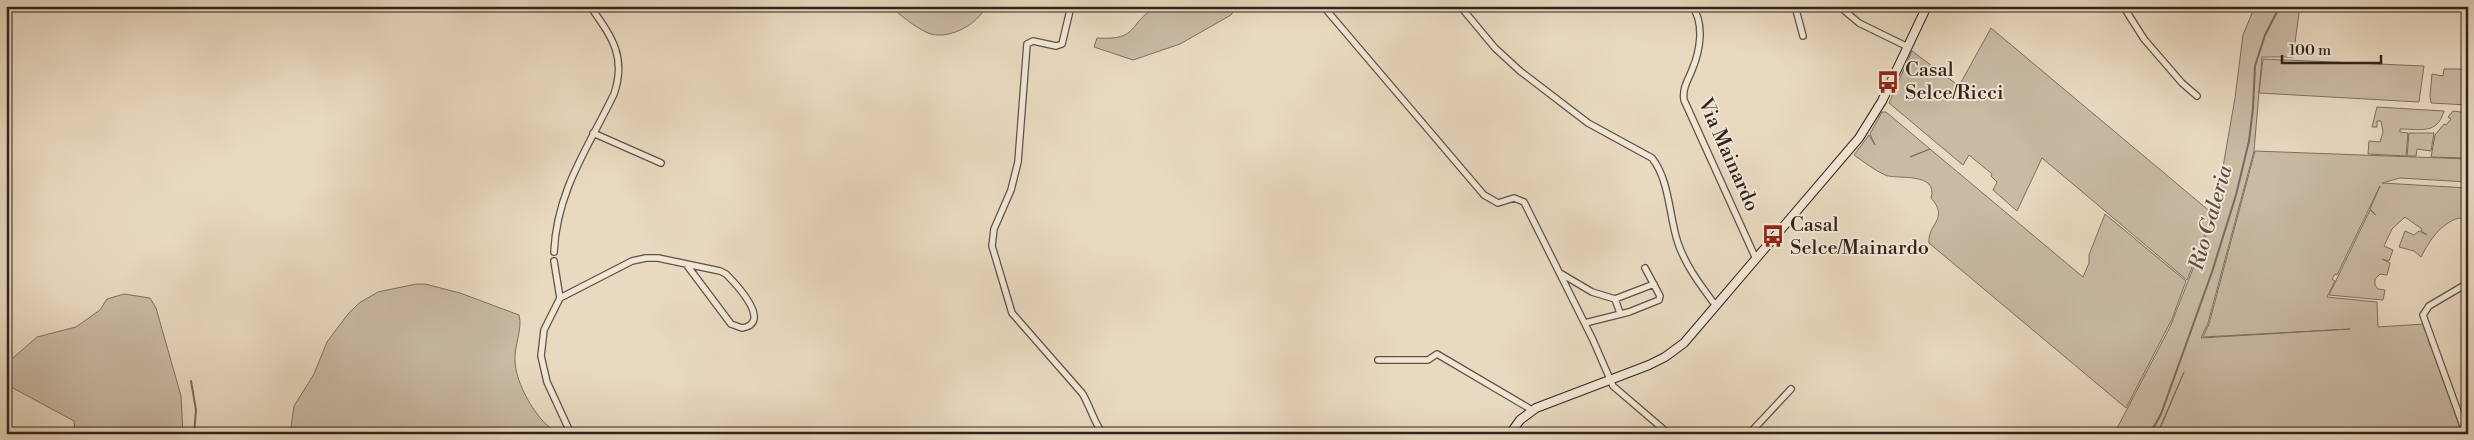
<svg xmlns="http://www.w3.org/2000/svg" width="2474" height="440" viewBox="0 0 2474 440" font-family="'Libre Bodoni',serif">
<style>
.green{fill:#c9baa4;stroke:#7c6f60}
.lines{fill:none;stroke-linecap:round;stroke-linejoin:round}
.stream{stroke:#796b5d;stroke-width:2}
.street-casing{stroke:#5e5145;stroke-width:8}
.secondary-casing{stroke:#2f241c;stroke-width:10}
.street{stroke:#f1e6d6;stroke-width:5.5}
.secondary{stroke:#f1e6d6;stroke-width:8}
.labels{text-anchor:middle;dominant-baseline:central;stroke-width:4;stroke-linejoin:round;paint-order:stroke}
.poi-label{font-size:20px;fill:#2f241c;stroke:#f1e6d6;text-anchor:start}
.street-label{font-size:20px;fill:#2f241c;stroke:#f1e6d6}
.water-label{font-size:21px;font-style:italic;fill:#5a4e42;stroke:#f1e6d6}
</style>
<rect width="100%" height="100%" fill="#e9d9c0"/>
<filter id="stains"><feTurbulence type="fractalNoise" baseFrequency=".004" numOctaves="4"/><feColorMatrix values="0 0 0 0 .2 0 0 0 0 .09 0 0 0 0 .02 0 0 0 .5 -.17"/></filter>
<radialGradient id="worn" r=".72"><stop offset=".6" stop-color="#630" stop-opacity="0"/><stop offset="1" stop-color="#630" stop-opacity=".3"/></radialGradient>
<!-- green -->
<path class="green" d="M 889,6 L 986,6 C 978,25 947,41 928,33 C 914,27 901,15 889,6 Z
M 2255,6 L 2300,6 L 2293,57 L 2262,57 L 2254,151 L 2208,323 L 2201,338 L 2350,329 L 2203,337 L 2209,324 L 2255,151 L 2468,159 L 2467,182 L 2400,178 L 2382,183 L 2468,188 L 2468,221 L 2459,218 C 2441,223 2429,241 2421,257 L 2414,251 L 2399,247 L 2405,231 L 2414,235 L 2419,231 L 2427,235 L 2421,231 L 2422,229 L 2405,217 L 2392,229 L 2384,246 L 2393,250 L 2389,261 L 2382,259 L 2390,263 L 2387,275 L 2380,274 L 2375,279 L 2375,285 L 2378,289 L 2385,290 L 2383,300 L 2329,295 L 2370,210 L 2376,215 L 2370,209 L 2380,186 L 2337,275 L 2335,274 L 2332,279 L 2335,281 L 2327,297 L 2377,302 L 2378,327 L 2424,324 L 2430,346 L 2433,347 L 2462,434 L 2158,434 L 2184,372 L 2157,434 L 2114,434 L 2170,327 L 2215,213 L 2235,98 L 2243,35 Z
M 1157,7 L 1161,6 L 1236,7 L 1231,15 L 1180,44 L 1133,60 L 1094,47 L 1097,38 C 1141,41 1127,22 1157,7 Z
M 1991,28 L 2213,214 L 2187,280 L 2042,158 L 2017,211 L 1993,190 L 1997,182 L 1991,176 L 1992,174 L 1969,155 L 1963,165 L 1889,103 L 1912,51 L 1959,86 Z
M 2263,59 L 2424,66 L 2419,102 L 2259,93 Z
M 2444,69 L 2468,69 L 2468,105 L 2431,103 L 2430,96 L 2432,74 L 2443,76 Z
M 2377,107 L 2444,111 C 2437,135 2421,129 2400,129 L 2400,132 L 2408,133 L 2406,156 L 2368,154 L 2369,141 L 2380,142 L 2383,132 L 2381,121 L 2377,121 L 2377,127 L 2372,127 Z
M 2453,111 L 2468,113 L 2468,158 L 2431,157 L 2435,135 L 2444,124 L 2446,125 L 2451,119 L 2448,117 Z
M 1882,112 L 1886,112 L 1930,149 L 1910,157 L 1930,149 L 2083,277 L 2089,263 L 2089,255 L 2105,214 L 2186,281 L 2172,319 L 2126,408 L 1929,243 C 1927,224 1950,219 1931,198 C 1939,171 1895,180 1885,175 C 1874,170 1864,162 1854,155 L 1869,135 L 1875,145 L 1870,134 Z
M 2409,133 L 2434,133 L 2431,151 L 2417,149 L 2416,156 L 2407,156 Z
M 416,284 L 425,284 L 460,293 L 519,315 C 523,329 514,345 515,361 C 516,381 529,405 542,420 C 546,425 552,428 556,434 L 290,434 L 294,406 L 314,374 L 327,342 L 348,314 L 359,303 L 378,292 Z
M 124,294 L 150,298 L 156,308 L 181,396 L 183,434 L 75,434 L 74,421 L 11,387 L 6,382 L 6,355 L 13,358 L 37,337 L 76,327 L 100,310 L 107,299 Z"/>
<g class="lines">
<!-- stream -->
<path class="stream" d="M 191,381 L 196,410 L 194,434
M 2150,434 L 2161,414 L 2212,272 L 2236,195 L 2249,141 L 2253,108 L 2255,66 L 2265,35 L 2280,6"/>
<defs>
<path id="street" d="M 1071,6 L 1062,44 L 1056,46 L 1033,41 L 1027,44 L 1018,162 L 1011,190 L 994,229 L 992,246 L 1012,313 L 1082,393 C 1088,401 1097,430 1103,432 C 1109,434 1118,433 1124,434
M 1323,6 L 1484,195 L 1498,203 L 1514,198 L 1524,202 L 1593,340 L 1613,386 L 1669,434
M 1460,6 L 1495,48 L 1520,71 L 1588,123 L 1652,158 C 1670,181 1669,217 1678,243 C 1686,267 1702,287 1716,306
M 1692,6 C 1705,24 1700,51 1692,70 C 1688,80 1682,89 1684,100 L 1756,259
M 1795,6 L 1803,36
M 1839,6 L 1859,23 L 1908,47
M 2123,6 L 2144,39 L 2182,83 L 2197,96
M 593,133 L 661,163
M 554,252 C 557,190 588,148 614,94 C 627,56 611,36 590,6
M 554,261 L 560,298
M 1560,273 L 1592,292 L 1615,299 L 1620,313
M 1615,299 L 1654,284
M 1585,323 L 1629,312 L 1659,300 L 1660,296 L 1645,268
M 1378,360 L 1428,360 L 1437,354 L 1532,410
M 571,434 L 547,382 L 541,356 L 544,330 L 560,298 L 632,261 L 646,258 L 658,258 L 720,271 L 726,274 C 736,284 773,323 742,328 L 731,324 L 686,264
M 1749,434 L 1791,389
M 2466,434 L 2423,315 L 2429,306 L 2468,283"/>
<path id="secondary" d="M 1510,434 L 1520,420 L 1536,408 L 1649,365 L 1665,357 L 1684,343 L 1859,138 L 1882,101 L 1927,6"/>
</defs>
<!-- street casing -->
<use href="#street" class="street-casing"/>
<!-- secondary casing -->
<use href="#secondary" class="secondary-casing"/>
<!-- street -->
<use href="#street" class="street"/>
<!-- secondary -->
<use href="#secondary" class="secondary"/>
</g>
<!-- icons -->
<defs>
<symbol id="bus-bare" viewBox="-9 -9 18 18"><path d="M-5-6H5V4H4V6H2V4H-2V6H-4V4H-5ZM-3.5-4V0h7V-4ZM-3.5 1.2v1.5H-2V1.2ZM2 1.2v1.5H3.5V1.2Z" fill="#8f2418" stroke="#f1e6d6" stroke-width="2.5" paint-order="stroke"/></symbol>
</defs>
<g fill-rule="evenodd">
<use href="#bus-bare" x="1872" y="66" width="32" height="32"/>
<use href="#bus-bare" x="1757" y="220" width="32" height="32"/>
</g>
<g class="labels">
<!-- poi labels -->
<g class="poi-label">
<text x="1905" y="70">Casal<tspan x="1905" dy="23">Selce/Ricci</tspan></text>
<text x="1790" y="225">Casal<tspan x="1790" dy="23">Selce/Mainardo</tspan></text>
</g>
<!-- street labels -->
<g class="street-label">
<text transform="translate(1728 155) rotate(66)">Via Mainardo</text>
</g>
<!-- water labels -->
<g class="water-label">
<text transform="translate(2211 218) rotate(-74)">Rio Galeria</text>
</g>
</g>
<!-- margin -->
<rect width="2474" height="440" fill="none" stroke="#e9d9c0" stroke-width="25"/>
<rect x="8" y="8" width="2459" height="425" fill="none" stroke="#2f241c" stroke-width="2.5"/>
<rect x="12" y="12" width="2449" height="415" fill="none" stroke="#2f241c"/>
<!-- scale -->
<path d="M2282 55v8h99v-8" fill="none" stroke="#2f241c" stroke-width="2.5"/>
<text x="2289" y="55" font-size="15" fill="#2f241c" stroke="#f1e6d6" stroke-width="4" paint-order="stroke">100 m</text>
<rect width="100%" height="100%" filter="url(#stains)"/>
<rect width="100%" height="100%" fill="url(#worn)"/>
</svg>
